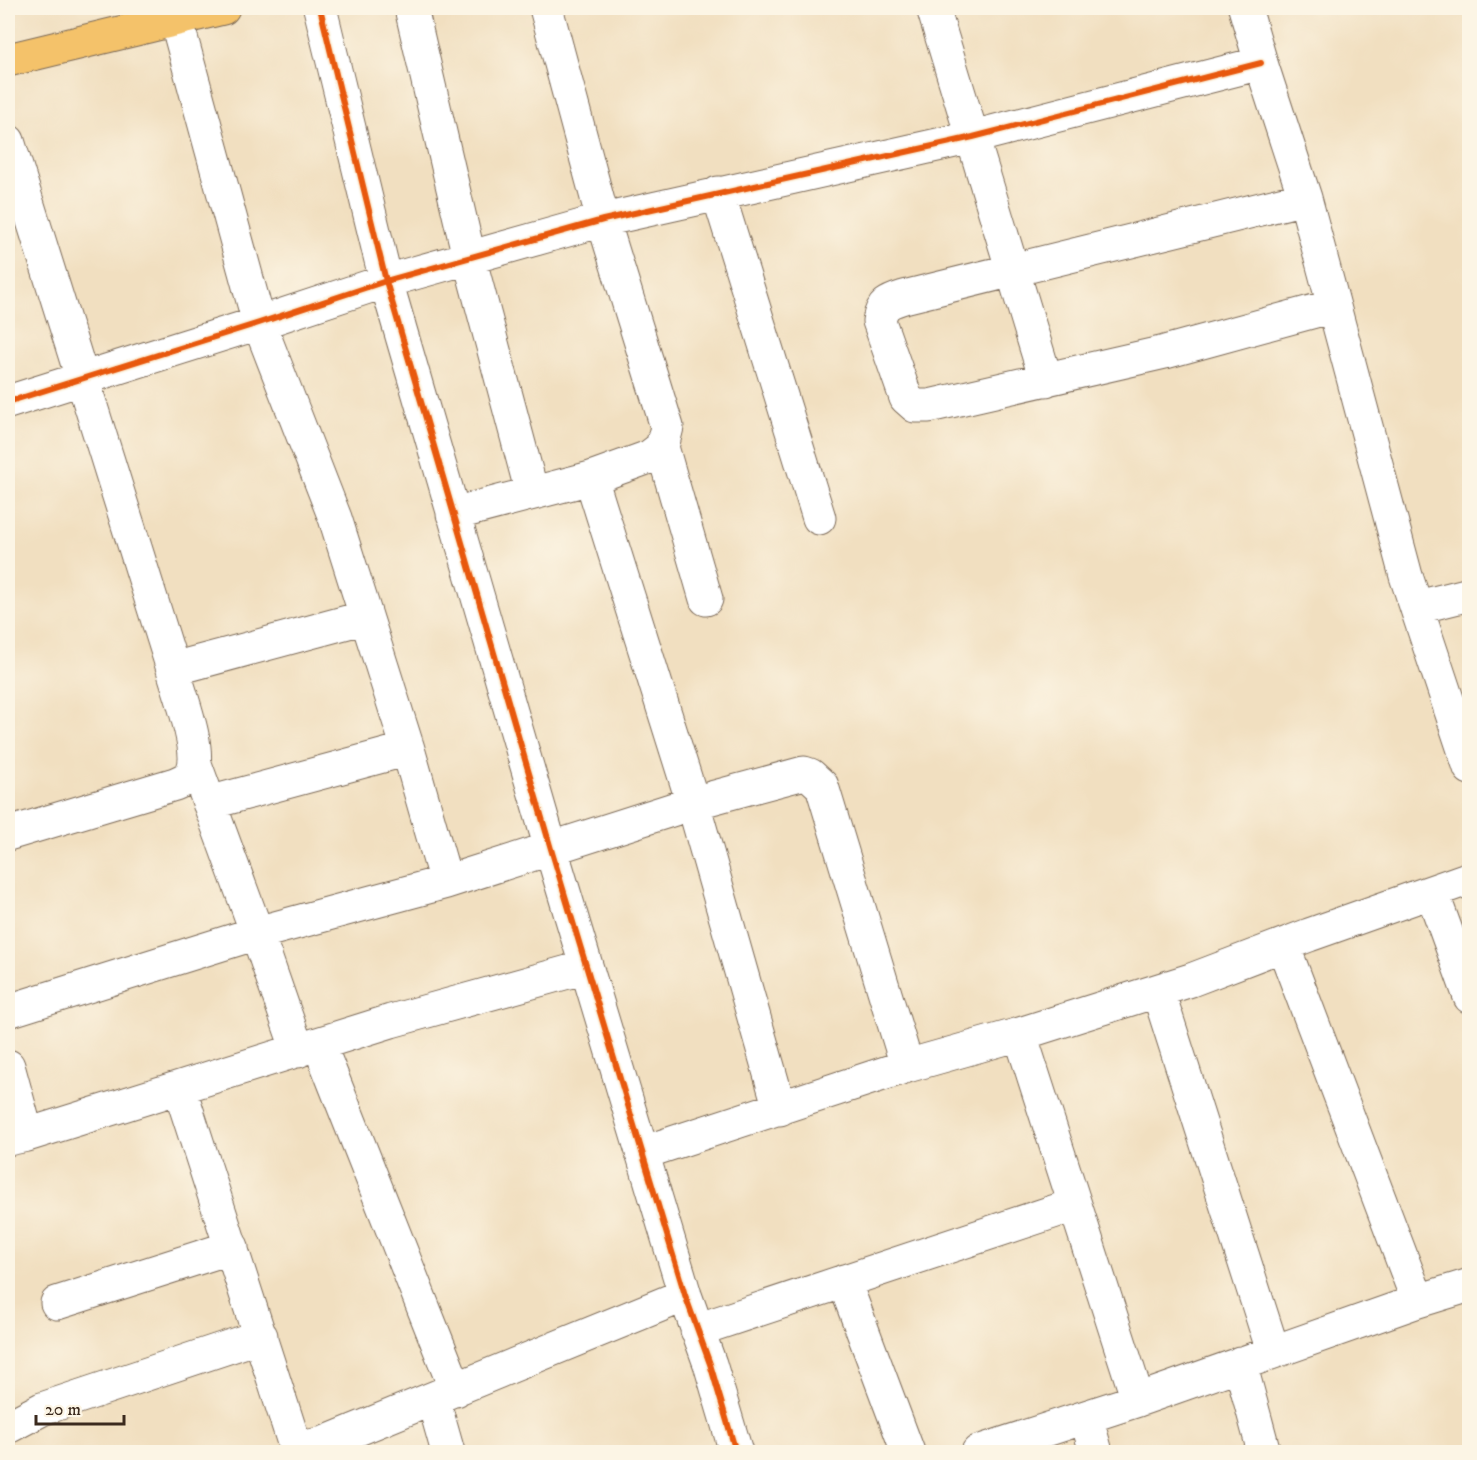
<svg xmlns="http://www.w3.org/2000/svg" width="1477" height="1460" viewBox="0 0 1477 1460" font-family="'IM FELL DW Pica',serif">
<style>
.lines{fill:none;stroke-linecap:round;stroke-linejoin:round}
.street-casing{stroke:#7b6957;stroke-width:35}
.highway-casing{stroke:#7b6957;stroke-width:35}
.street{stroke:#fff;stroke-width:33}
.highway{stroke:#f4c26a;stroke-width:33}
.cycleway-casing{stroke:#fcf5e5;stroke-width:10}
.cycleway{stroke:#e8590c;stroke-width:6}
</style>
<rect width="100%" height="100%" fill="#fcf5e5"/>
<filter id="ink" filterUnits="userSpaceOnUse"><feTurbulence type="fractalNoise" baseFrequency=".0167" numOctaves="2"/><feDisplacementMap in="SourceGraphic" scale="12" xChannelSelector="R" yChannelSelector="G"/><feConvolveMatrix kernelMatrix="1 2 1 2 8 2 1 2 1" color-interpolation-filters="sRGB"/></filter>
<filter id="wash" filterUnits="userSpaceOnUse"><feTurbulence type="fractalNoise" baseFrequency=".008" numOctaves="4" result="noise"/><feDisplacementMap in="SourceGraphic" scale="24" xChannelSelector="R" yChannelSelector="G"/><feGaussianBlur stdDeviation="1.35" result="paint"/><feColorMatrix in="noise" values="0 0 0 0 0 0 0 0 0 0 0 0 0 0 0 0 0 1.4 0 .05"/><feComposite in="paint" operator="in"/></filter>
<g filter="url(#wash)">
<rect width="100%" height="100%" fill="#f1dfc0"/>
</g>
<g filter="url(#ink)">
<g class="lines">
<defs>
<path id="street" d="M 320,8 L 386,281 L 551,849 L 685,1295 L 710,1364 L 736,1452
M 411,8 L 469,257 L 532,493
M 933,8 L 1046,380
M 1245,8 L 1261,63 L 1305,198 L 1406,576 L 1470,768
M 176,19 L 259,323 L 335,518 L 408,749 L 446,882
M 8,141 L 173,669 C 179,692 204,754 191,774 C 187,779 180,782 175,784 L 8,834
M 718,193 L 819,518
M 1305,198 L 904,297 C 888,302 882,304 879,321 L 906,398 L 915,406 L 929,406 L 1165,352 L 1333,306
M 8,402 L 259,323 L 386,281 L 603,220 L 973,137 L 1261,63
M 662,447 L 706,599
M 591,478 L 693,803 L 780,1109
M 453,514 L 591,478 L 649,457 L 662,447 L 667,427 L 603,220 L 546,8
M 1418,607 L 1470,594
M 173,669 L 366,617
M 195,764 L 257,933 L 298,1051
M 209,803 L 408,749
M 1432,892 L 1470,997
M 1283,945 L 1418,1301
M 1158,991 L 1273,1351
M 8,1011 L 257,933 L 446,882 L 693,803 L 804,773 L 810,775 L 822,786 L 907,1066
M 1020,1034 L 1138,1400
M 319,1044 L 456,1390
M 8,1066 L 27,1135
M 180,1089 L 296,1449 L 324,1443 L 685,1295
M 8,1139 L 27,1135 L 391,1021 L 586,967
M 642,1153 L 907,1066 L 1020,1034 L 1191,980 L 1309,935 L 1470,878
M 844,1281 L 908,1452
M 57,1303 L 232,1247
M 697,1330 L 1074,1205
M 1240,1363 L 1264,1452
M 433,1399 L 448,1452
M 1086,1417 L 1096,1452
M 8,1427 L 42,1409 L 261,1336
M 978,1452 L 1138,1400 L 1418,1301 L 1470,1285"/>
<path id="highway" d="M 8,60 L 223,8"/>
</defs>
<!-- street casing -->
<use href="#street" class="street-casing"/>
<!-- highway casing -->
<use href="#highway" class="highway-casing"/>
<!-- street -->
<use href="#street" class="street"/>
<!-- highway -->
<use href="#highway" class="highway"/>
<defs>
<path id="cycleway" d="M 320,8 L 386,281 L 551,849 L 685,1295 L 710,1364 L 736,1452
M 8,402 L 259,323 L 386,281 L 603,220 L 973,137 L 1261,63"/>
</defs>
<!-- cycleway casing -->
<use href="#cycleway" class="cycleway-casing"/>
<!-- cycleway -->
<use href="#cycleway" class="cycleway"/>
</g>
</g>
<!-- margin -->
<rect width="1477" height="1460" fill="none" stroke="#fcf5e5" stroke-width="30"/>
<!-- scale -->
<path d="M36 1415v9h88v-9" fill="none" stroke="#3b2a1e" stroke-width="3"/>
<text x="45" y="1415" font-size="18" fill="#3b2a1e" stroke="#fcf5e5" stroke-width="4.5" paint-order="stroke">20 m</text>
</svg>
